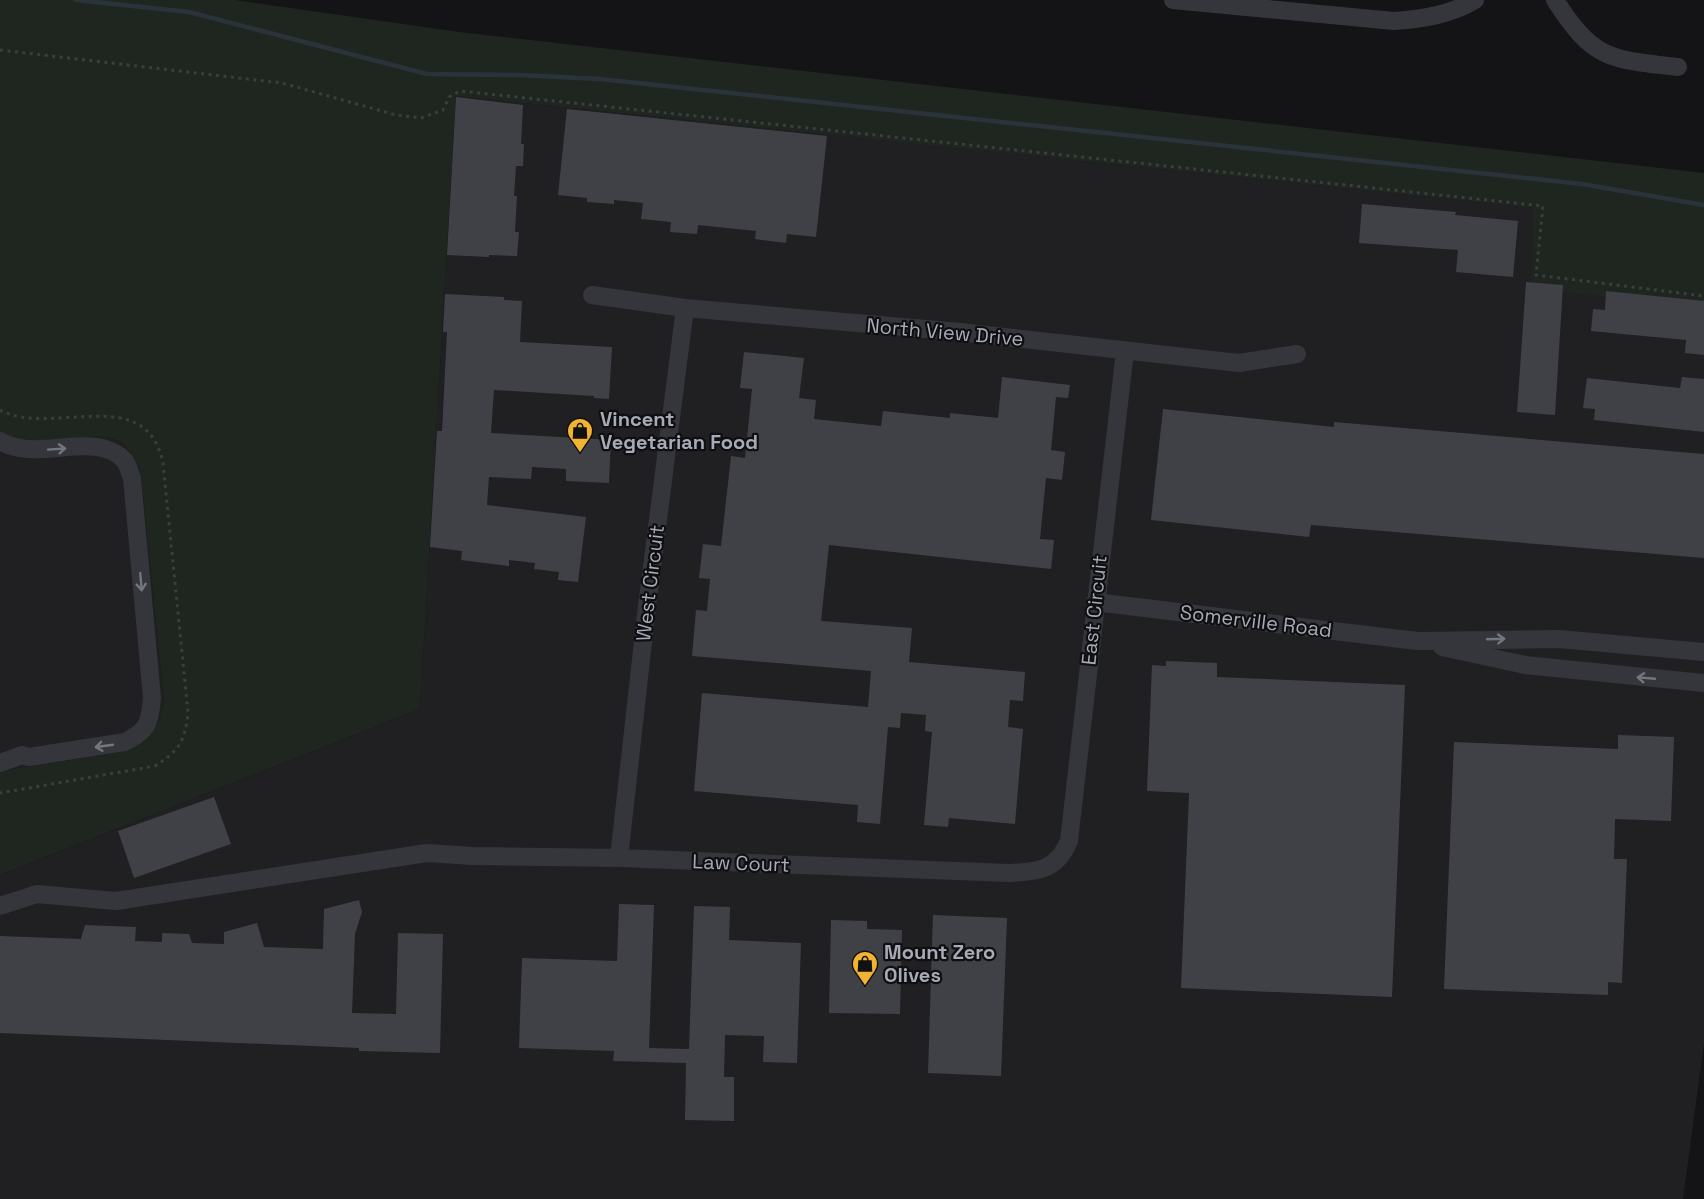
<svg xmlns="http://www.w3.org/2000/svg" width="1704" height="1199" viewBox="0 0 1704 1199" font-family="'Space Grotesk',sans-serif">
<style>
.built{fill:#202023}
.green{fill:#1f2620}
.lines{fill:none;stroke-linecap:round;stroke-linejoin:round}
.stream{stroke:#2b333a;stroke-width:4.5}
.building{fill:#404146}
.path{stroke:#3b3d42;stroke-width:3;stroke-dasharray:3 4.5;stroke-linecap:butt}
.minor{stroke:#35363b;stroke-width:18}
.oneway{stroke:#73767f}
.labels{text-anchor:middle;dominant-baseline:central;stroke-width:4.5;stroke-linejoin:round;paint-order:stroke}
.street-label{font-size:20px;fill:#a6abb7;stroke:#0f0f11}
.poi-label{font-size:20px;font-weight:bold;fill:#a6abb7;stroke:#0f0f11;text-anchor:start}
</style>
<rect width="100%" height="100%" fill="#141416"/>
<!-- built -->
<path class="built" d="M 456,96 L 1535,208 L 1704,309 L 1704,1043 L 1683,1199 L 0,1199 L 0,875 L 420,709 Z
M 0,434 L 47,441 L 90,435 L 106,437 L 118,441 L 129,449 L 137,460 L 141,476 L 164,703 L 160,721 L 152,736 L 138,746 L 121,752 L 0,771 Z"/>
<!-- green -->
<path class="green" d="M 0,0 L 235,0 L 459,32 L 1704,173 L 1704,309 L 1531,287 L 1534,208 L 456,96 L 420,709 L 0,875 L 0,771 L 121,752 C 150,743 157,733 164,703 L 141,476 C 127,421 88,439 46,441 C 29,441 16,439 0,434 Z"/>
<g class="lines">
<!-- stream -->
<path class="stream" d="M 76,0 L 189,12 L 427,74 L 519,75 L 600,79 L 1582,184 L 1704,205"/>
</g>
<!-- building -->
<path class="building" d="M 456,97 L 523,105 L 521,144 L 524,144 L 523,166 L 516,166 L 514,196 L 517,196 L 515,232 L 519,232 L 517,256 L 489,255 L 489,257 L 447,255 Z
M 567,109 L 827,136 L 816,237 L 787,234 L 786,243 L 755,239 L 756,231 L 698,225 L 697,234 L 670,232 L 671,222 L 641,219 L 643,203 L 614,200 L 614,204 L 587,202 L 587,198 L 558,195 Z
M 1362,204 L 1456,212 L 1455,215 L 1518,221 L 1513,277 L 1456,272 L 1458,250 L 1359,243 Z
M 1526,282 L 1563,285 L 1555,415 L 1517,412 Z
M 1606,291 L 1704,301 L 1704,355 L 1685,353 L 1686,340 L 1591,331 L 1593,309 L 1605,310 Z
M 445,294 L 504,297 L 504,300 L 522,301 L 520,342 L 612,347 L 609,399 L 594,398 L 594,396 L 494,390 L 491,433 L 611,440 L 609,483 L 566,481 L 566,469 L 532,467 L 531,479 L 489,477 L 487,505 L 586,517 L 578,582 L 558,580 L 559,572 L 534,569 L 535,563 L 509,560 L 509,566 L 461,560 L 462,551 L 430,547 L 437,431 L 442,431 L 447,332 L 443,332 Z
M 744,352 L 804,358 L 799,398 L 816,400 L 814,419 L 881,426 L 883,411 L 950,418 L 950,413 L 998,418 L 1002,377 L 1070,385 L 1068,398 L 1056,397 L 1051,450 L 1065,452 L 1062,480 L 1046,478 L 1040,539 L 1054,540 L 1051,569 L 829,545 L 821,621 L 912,628 L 909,662 L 1025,672 L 1023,701 L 1010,700 L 1008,727 L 1023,729 L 1015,824 L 949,818 L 948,827 L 924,825 L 932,732 L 925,731 L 926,715 L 901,713 L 900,728 L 888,727 L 880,824 L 857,822 L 858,805 L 694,791 L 702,693 L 868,707 L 871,671 L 692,656 L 696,610 L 707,611 L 710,579 L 699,578 L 703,544 L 721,546 L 731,456 L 745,458 L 752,389 L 740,388 Z
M 1682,377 L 1704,379 L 1704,432 L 1594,420 L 1595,409 L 1583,408 L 1587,378 L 1680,388 Z
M 1163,409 L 1334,427 L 1334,422 L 1704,454 L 1704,558 L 1311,525 L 1309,537 L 1151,520 Z
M 1166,661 L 1217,663 L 1217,677 L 1405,685 L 1392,997 L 1181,988 L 1189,793 L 1147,791 L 1152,665 L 1166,666 Z
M 1618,735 L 1674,737 L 1671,821 L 1615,819 L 1614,859 L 1627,859 L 1622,983 L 1608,982 L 1608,995 L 1444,989 L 1454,742 L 1618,749 Z
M 214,797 L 231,844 L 134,878 L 118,831 Z
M 359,900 L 362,912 L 355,934 L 352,1013 L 396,1014 L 398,933 L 443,934 L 440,1053 L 359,1051 L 359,1048 L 0,1033 L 0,936 L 81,939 L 85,925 L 136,927 L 135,941 L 162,942 L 162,933 L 189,934 L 192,943 L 224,944 L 224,932 L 257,923 L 264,947 L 323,949 L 324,909 Z
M 619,904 L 654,905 L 649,1048 L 689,1049 L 694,906 L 730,907 L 729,940 L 801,943 L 797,1063 L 763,1062 L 764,1036 L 725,1035 L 724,1077 L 734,1077 L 734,1121 L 685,1120 L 686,1063 L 613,1061 L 614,1051 L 519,1048 L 522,958 L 617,961 Z
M 933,915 L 1007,918 L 1001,1076 L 928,1073 Z
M 831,920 L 867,921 L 867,929 L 902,930 L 900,1014 L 829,1013 Z"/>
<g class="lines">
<!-- path -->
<path class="path" d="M 0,50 L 282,83 L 396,115 L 421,118 L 443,110 L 449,97 L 460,91 L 1543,206 L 1536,275 L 1704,296
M 0,410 C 51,438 146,381 163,463 L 188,713 C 185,741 179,751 155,766 L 0,793"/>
<!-- minor -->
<path class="minor" d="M 1173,0 L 1394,21 C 1422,19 1450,15 1475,0
M 1555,0 C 1594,61 1610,59 1678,67
M 592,295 L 685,308 L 960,332 L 1239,363 L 1297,354
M 0,441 C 37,464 95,428 125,461 C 128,465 130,473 132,478 L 152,698 C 150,722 148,731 125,742 L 29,757 L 22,755 L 0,763
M 1095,602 L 1417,641 L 1559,639 L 1704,652
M 1442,647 L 1525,665 L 1704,683
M 619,858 L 647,606 L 685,308
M 0,906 L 37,894 L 116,901 L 427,853 L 473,856 L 619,858 L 1009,873 C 1038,872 1057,870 1069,841 L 1125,351"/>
</g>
<!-- one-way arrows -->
<defs><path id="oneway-shaft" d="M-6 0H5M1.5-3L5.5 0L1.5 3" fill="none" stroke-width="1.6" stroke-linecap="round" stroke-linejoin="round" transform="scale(1.5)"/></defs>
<g class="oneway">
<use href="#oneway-shaft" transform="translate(57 449) rotate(-4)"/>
<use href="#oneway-shaft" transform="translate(141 582) rotate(85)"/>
<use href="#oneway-shaft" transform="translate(1496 639) rotate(-2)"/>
<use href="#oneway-shaft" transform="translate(1646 678) rotate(-175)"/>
<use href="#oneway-shaft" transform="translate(104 746) rotate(172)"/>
</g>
<!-- icons -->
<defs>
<symbol id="shop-pin" viewBox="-11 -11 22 30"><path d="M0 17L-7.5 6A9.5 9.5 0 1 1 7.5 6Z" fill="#f2b331" stroke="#0f0f11"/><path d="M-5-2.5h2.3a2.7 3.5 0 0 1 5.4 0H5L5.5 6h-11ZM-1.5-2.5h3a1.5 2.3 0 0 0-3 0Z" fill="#111"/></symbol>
</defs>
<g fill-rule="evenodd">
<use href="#shop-pin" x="565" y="416" width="30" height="40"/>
<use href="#shop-pin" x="850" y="949" width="30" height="40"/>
</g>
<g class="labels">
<!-- street labels -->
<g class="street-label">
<text transform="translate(945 332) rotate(5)">North View Drive</text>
<text transform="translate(650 583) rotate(-83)">West Circuit</text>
<text transform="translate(1094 610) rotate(-84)">East Circuit</text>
<text transform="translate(1256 621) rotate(7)">Somerville Road</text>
<text transform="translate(741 863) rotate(2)">Law Court</text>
</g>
<!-- poi labels -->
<g class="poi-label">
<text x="600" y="419">Vincent<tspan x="600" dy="23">Vegetarian Food</tspan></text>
<text x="884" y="952">Mount Zero<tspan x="884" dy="23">Olives</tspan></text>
</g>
</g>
</svg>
